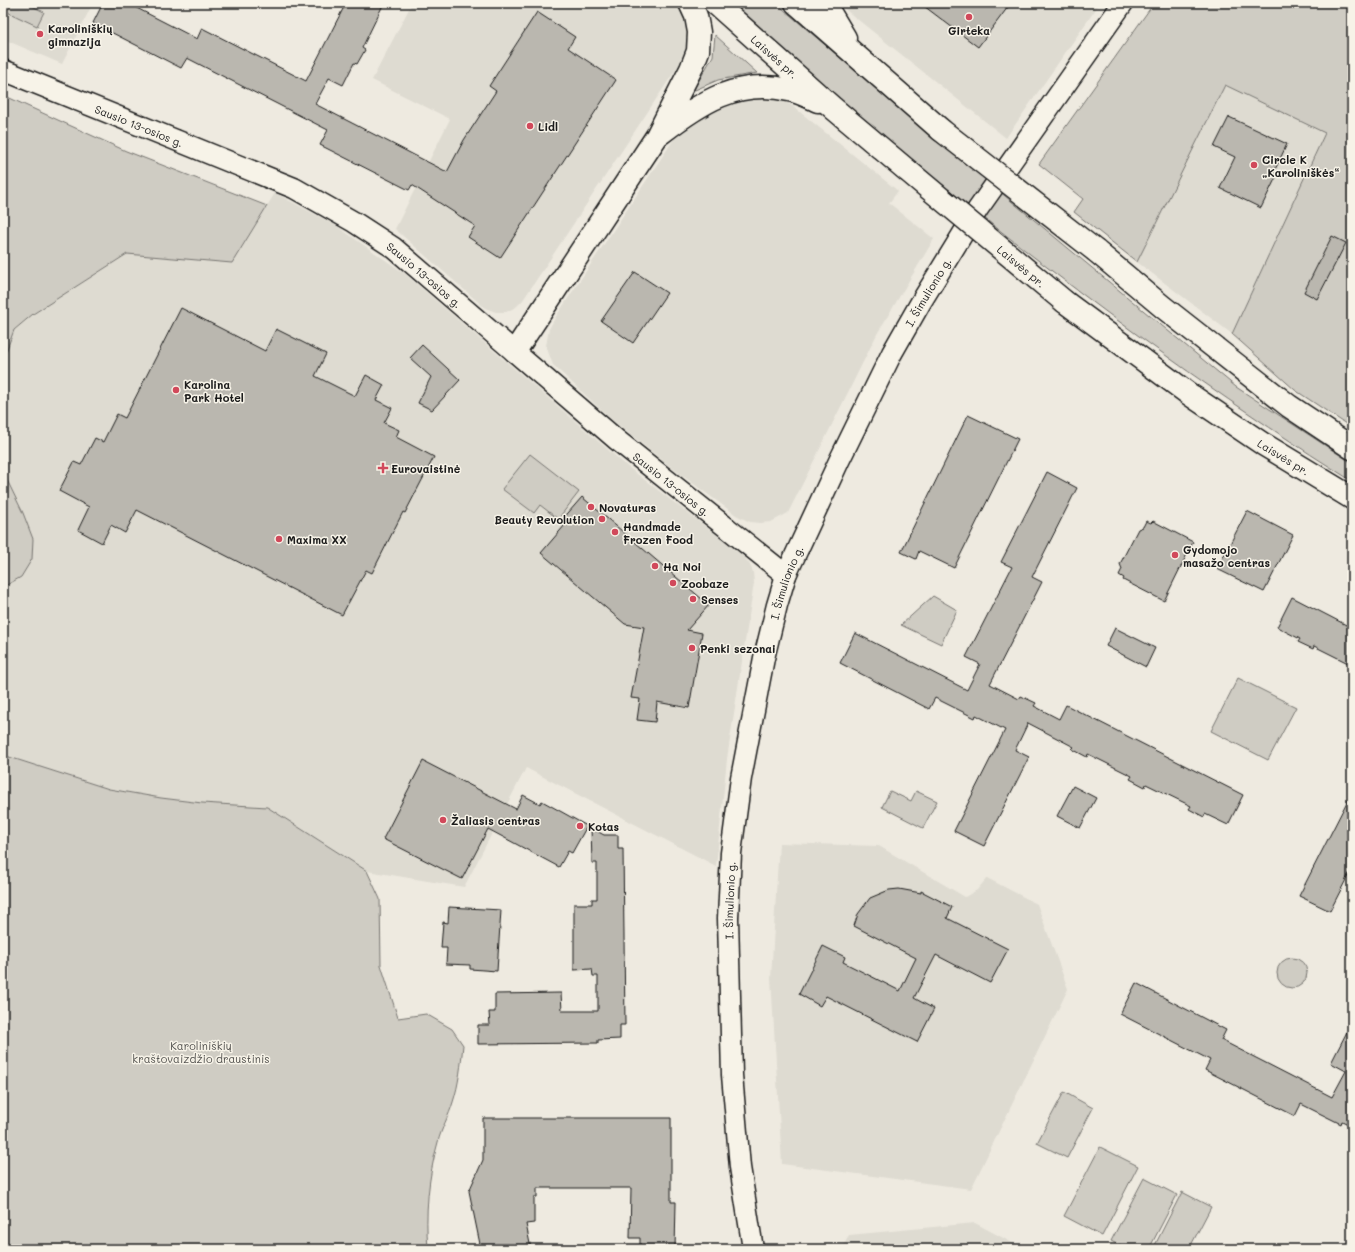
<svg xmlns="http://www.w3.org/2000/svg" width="1355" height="1252" viewBox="0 0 1355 1252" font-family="Mali,sans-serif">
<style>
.built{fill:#dedbd1}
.green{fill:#cfccc3;stroke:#767470}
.building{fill:#bab7af;stroke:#1c1c1c}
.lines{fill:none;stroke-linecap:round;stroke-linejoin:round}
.tertiary-casing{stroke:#1c1c1c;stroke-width:23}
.primary-casing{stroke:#1c1c1c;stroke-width:25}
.tertiary{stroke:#f7f3e8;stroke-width:20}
.primary{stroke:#f7f3e8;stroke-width:22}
.primary-bridge-casing{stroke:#1c1c1c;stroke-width:25;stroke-linecap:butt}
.primary-bridge{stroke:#f7f3e8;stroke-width:22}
.poi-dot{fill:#d1495b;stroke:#f7f3e8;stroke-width:1.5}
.labels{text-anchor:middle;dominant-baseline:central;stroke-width:3;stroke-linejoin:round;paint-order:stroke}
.poi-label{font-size:11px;font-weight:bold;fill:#1c1c1c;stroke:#f7f3e8;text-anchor:start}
.street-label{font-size:11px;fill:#1c1c1c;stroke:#f7f3e8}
.park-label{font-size:11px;fill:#52514e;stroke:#f7f3e8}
</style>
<rect width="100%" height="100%" fill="#eeeae0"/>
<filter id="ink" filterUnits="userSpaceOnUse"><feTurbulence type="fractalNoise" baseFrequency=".025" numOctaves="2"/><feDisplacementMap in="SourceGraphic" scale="8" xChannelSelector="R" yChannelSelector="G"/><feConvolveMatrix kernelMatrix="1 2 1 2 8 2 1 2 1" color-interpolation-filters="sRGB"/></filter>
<g filter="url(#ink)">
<!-- built -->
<path class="built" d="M 3,3 L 93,3 L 62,64 L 3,39 Z
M 412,3 L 678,3 L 684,10 L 691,35 L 686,54 L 523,300 L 516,307 L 506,312 L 496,312 L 485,308 L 395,229 L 450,119 L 372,80 Z
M 837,3 L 1100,3 L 1006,138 Z
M 1225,85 L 1325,133 L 1232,334 L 1137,262 Z
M 759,95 L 785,100 L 898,191 L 889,203 L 934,239 L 877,334 L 788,513 L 771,522 L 760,523 L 750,522 L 736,515 L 672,468 L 610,418 L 553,365 L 546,346 L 549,329 L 555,318 L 672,142 L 691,117 L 716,104 Z
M 275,193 L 335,225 L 404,273 L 628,467 L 741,554 L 749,563 L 753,572 L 754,583 L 727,759 L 716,866 L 526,768 L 464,887 L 367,871 L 267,807 L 202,803 L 161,798 L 109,789 L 3,755 L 3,587 L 21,577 L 23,513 L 7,480 L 3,458 L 3,360 L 14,330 L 33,314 L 127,254 L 232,263 Z
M 779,843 L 879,846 L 965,897 L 977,890 L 987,878 L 1037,904 L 1068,989 L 971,1189 L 782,1164 L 771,978 Z
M 975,1223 L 1024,1249 L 842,1249 L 849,1235 Z"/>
<!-- green -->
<path class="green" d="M 3,3 L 26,3 L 44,12 L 37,26 L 3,10 Z
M 730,3 L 776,3 L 912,119 L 1236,387 L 1352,463 L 1352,481 C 1130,341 925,177 730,3 Z
M 1154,3 L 1352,3 L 1352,428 L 1295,390 L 1232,334 L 1325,133 L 1225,85 L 1137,262 L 1074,212 L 1083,199 L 1039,164 Z
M 715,35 L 757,73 L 718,80 L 695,90 L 694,89 L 713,56 Z
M 3,95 L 126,151 L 267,206 L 232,263 L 127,254 L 33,314 L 14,330 L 3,360 Z
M 530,454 L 579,492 L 558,519 L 540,505 L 534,513 L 502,489 Z
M 3,458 L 7,480 L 23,513 L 33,539 L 32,559 L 21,577 L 3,587 Z
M 933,596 L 957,610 L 941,644 L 901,625 Z
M 1238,678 L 1296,707 L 1268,760 L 1211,731 Z
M 3,755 L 109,789 L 161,798 L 202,803 L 267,807 L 367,871 L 380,899 L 381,965 L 398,1018 L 426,1014 L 452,1029 L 463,1045 C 461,1064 459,1084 453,1102 C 449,1116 441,1129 438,1142 C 428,1177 425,1214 428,1249 L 3,1249 Z
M 890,791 L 911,801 L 916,791 L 937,801 L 923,828 L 882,807 Z
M1277 973a15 15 0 1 1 30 0a15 15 0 1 1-30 0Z
M 1064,1092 L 1093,1108 L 1067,1158 L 1037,1143 Z
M 1100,1147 L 1138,1166 L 1102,1236 L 1064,1216 Z
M 1144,1178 L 1177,1195 L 1149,1249 L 1126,1249 L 1111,1241 Z
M 1182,1192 L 1211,1207 L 1189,1249 L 1153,1249 Z"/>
<!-- building -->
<path class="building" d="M 103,3 L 127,3 L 197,39 L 202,28 L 306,81 L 346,3 L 384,3 L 362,48 L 365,50 L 357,64 L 354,63 L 343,85 L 329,78 L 315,104 L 447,172 L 464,140 L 496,91 L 489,86 L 537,12 L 575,37 L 568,48 L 616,80 L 500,258 L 468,237 L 475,226 L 412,185 L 409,190 L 320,145 L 328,130 L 187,58 L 181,68 L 93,23 Z
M 920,3 L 1011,3 L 978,47 Z
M 1229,117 L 1287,144 L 1273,174 L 1277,175 L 1261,208 L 1220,188 L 1235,157 L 1214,147 Z
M 1332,236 L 1346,243 L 1317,299 L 1304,292 Z
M 635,272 L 667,293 L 633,343 L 601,321 Z
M 181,308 L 265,351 L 276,329 L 326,354 L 315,376 L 355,396 L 366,375 L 384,385 L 376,400 L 392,408 L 384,423 L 399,430 L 396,437 L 434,457 L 405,513 L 403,512 L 372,573 L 366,570 L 342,615 L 137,510 L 125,533 L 111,525 L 102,543 L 78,530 L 89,507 L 59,491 L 74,462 L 81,465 L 95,438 L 103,442 L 117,414 L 125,418 Z
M 422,345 L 460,380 L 432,410 L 418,403 L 431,377 L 410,358 Z
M 968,415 L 1018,439 L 954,568 L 919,551 L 916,559 L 901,552 Z
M 1047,472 L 1077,488 L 1032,577 L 1042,582 L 990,684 L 1019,699 L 1021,696 L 1036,703 L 1034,706 L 1059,719 L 1066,705 L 1243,795 L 1228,825 L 1205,814 L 1204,817 L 1189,809 L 1191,806 L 1146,784 L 1145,787 L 1130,779 L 1132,776 L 1088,754 L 1087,757 L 1072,749 L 1074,747 L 1028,723 L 1015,750 L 1029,757 L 984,846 L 954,831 L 1005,730 L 976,715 L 975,718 L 935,698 L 929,709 L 840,663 L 855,633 L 967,690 L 980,664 L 966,657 L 1012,567 L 1001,562 Z
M 582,497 L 709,605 L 687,630 L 702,633 L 689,708 L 657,702 L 655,722 L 637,720 L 640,699 L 631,698 L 644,627 L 625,624 L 541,553 L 565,525 L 561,521 Z
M 1247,511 L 1293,535 L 1264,592 L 1217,569 Z
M 1146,521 L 1151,523 L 1153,521 L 1193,542 L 1164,601 L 1123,580 L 1124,578 L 1119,575 L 1122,569 L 1120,564 L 1138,529 L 1143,527 Z
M 1292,597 L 1352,628 L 1352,665 L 1314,646 L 1313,649 L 1298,642 L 1300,639 L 1277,627 Z
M 1115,628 L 1155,648 L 1146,667 L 1106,646 Z
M 423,761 L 516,809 L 523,795 L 540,804 L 542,801 L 587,826 L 572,853 L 568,851 L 559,867 L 488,829 L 462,879 L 383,839 Z
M 1073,786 L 1096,798 L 1080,828 L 1057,816 Z
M 1352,792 L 1352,868 L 1330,911 L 1299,896 Z
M 591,828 L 604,835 L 618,835 L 618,849 L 623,849 L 625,1025 L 620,1025 L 620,1039 L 598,1040 L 598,1043 L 478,1044 L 478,1025 L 490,1025 L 489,1012 L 495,1012 L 495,994 L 561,993 L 562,1011 L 598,1011 L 598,976 L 593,976 L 592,969 L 574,970 L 574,904 L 592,904 L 592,899 L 597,899 L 597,863 L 592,863 Z
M 899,889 L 921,893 L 921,891 L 952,907 L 947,918 L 1008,949 L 990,983 L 936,955 L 914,998 L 934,1009 L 917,1042 L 826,996 L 820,1006 L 799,994 L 823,946 L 845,957 L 843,962 L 900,991 L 916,958 L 854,926 L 858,914 L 870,898 L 889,890 Z
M 449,907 L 501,910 L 497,971 L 470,969 L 470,965 L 446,964 L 447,948 L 441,948 L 443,922 L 448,923 Z
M 1136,983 L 1226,1030 L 1221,1040 L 1332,1097 L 1346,1071 L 1331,1063 L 1352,1022 L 1352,1126 L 1342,1121 L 1341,1124 L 1301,1104 L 1295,1116 L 1205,1070 L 1210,1060 L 1120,1014 Z
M 483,1118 L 671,1118 L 671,1202 L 676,1202 L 675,1249 L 640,1249 L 640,1238 L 630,1238 L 631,1188 L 537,1188 L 537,1197 L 534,1197 L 534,1223 L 526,1224 L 531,1249 L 481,1249 L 469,1191 L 483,1160 Z"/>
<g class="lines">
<defs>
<g id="tertiary">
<path id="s1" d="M 3,70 L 294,188 L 354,222 L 394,248 L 617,440 L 786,575"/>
<path id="s2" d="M 753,1249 L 740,1167 L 732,1075 L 728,918 L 731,853 L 741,778 L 764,658 L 777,605 L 786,575 L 839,461 L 892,353 L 921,302 L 978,209 L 1123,3"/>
</g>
<g id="primary">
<path id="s3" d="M 715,3 L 833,108 L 908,171"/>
<path d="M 796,3 L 941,130"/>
<path d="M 824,3 L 845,38"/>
<path d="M 661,133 C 700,103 737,78 789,90 C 799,92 809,97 818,101"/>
<path d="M 1096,251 L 1163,307 L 1289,406 L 1352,448"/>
<path id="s4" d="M 1065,302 L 1189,394 L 1263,444 L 1352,498"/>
<path d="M 515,351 L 657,136 L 691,69 L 698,51 L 699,32 L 696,16 L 690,3"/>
</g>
</defs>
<!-- tertiary casing -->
<use href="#tertiary" class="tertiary-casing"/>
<!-- primary casing -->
<use href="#primary" class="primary-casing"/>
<!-- tertiary -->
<use href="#tertiary" class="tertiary"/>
<!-- primary -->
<use href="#primary" class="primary"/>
<defs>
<g id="primary-bridge">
<path d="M 941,130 L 1096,251"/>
<path id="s5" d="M 908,171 L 1065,302"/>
</g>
</defs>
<!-- primary-bridge casing -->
<use href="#primary-bridge" class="primary-bridge-casing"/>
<!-- primary-bridge -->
<use href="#primary-bridge" class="primary-bridge"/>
</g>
</g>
<!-- markers -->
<g class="poi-dot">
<circle cx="969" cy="17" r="4"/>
<circle cx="40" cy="34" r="4"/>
<circle cx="530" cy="126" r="4"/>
<circle cx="1254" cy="165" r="4"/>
<circle cx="176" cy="390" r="4"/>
<path d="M381 462h4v4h4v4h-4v4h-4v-4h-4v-4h4z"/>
<circle cx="591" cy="507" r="4"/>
<circle cx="602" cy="519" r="4"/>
<circle cx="615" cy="532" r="4"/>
<circle cx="279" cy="539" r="4"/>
<circle cx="1175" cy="555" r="4"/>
<circle cx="655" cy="566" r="4"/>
<circle cx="673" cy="583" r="4"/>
<circle cx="693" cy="599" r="4"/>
<circle cx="692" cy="648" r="4"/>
<circle cx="443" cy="820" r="4"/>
<circle cx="580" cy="826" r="4"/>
</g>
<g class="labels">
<!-- poi labels -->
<g class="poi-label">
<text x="48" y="28">Karoliniškių<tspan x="48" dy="13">gimnazija</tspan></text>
<text x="969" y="30" text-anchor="middle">Girteka</text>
<text x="538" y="126">Lidl</text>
<text x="1262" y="159">Circle K<tspan x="1262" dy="13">„Karoliniškės“</tspan></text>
<text x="184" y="384">Karolina<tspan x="184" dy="13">Park Hotel</tspan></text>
<text x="391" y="468">Eurovaistinė</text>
<text x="599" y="507">Novaturas</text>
<text x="594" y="519" text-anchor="end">Beauty Revolution</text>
<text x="623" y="526">Handmade<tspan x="623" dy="13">Frozen Food</tspan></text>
<text x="287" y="539">Maxima XX</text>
<text x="1183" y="549">Gydomojo<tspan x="1183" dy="13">masažo centras</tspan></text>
<text x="663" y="566">Ha Noi</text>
<text x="681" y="583">Zoobaze</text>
<text x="701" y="599">Senses</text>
<text x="700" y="648">Penki sezonai</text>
<text x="451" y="820">Žaliasis centras</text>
<text x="588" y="826">Kotas</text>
</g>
<!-- street labels -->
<g class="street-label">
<text stroke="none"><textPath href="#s3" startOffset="80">Laisvės pr.</textPath></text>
<text stroke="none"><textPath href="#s1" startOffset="147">Sausio 13-osios g.</textPath></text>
<text stroke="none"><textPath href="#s5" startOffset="148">Laisvės pr.</textPath></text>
<text stroke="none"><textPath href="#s1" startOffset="471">Sausio 13-osios g.</textPath></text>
<text stroke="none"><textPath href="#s2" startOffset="998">I. Šimulionio g.</textPath></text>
<text stroke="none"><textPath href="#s4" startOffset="268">Laisvės pr.</textPath></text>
<text stroke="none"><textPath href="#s1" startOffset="795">Sausio 13-osios g.</textPath></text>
<text stroke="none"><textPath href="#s2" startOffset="674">I. Šimulionio g.</textPath></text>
<text stroke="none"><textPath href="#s2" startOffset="350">I. Šimulionio g.</textPath></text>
</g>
<!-- park labels -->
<g class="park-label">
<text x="201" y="1045">Karoliniškių<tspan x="201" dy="13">kraštovaizdžio draustinis</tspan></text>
</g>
</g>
<!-- margin -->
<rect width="1355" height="1252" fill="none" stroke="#f7f3e8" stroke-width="16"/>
<rect x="8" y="8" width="1339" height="1236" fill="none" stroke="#1c1c1c" stroke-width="1.5" filter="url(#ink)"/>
</svg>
